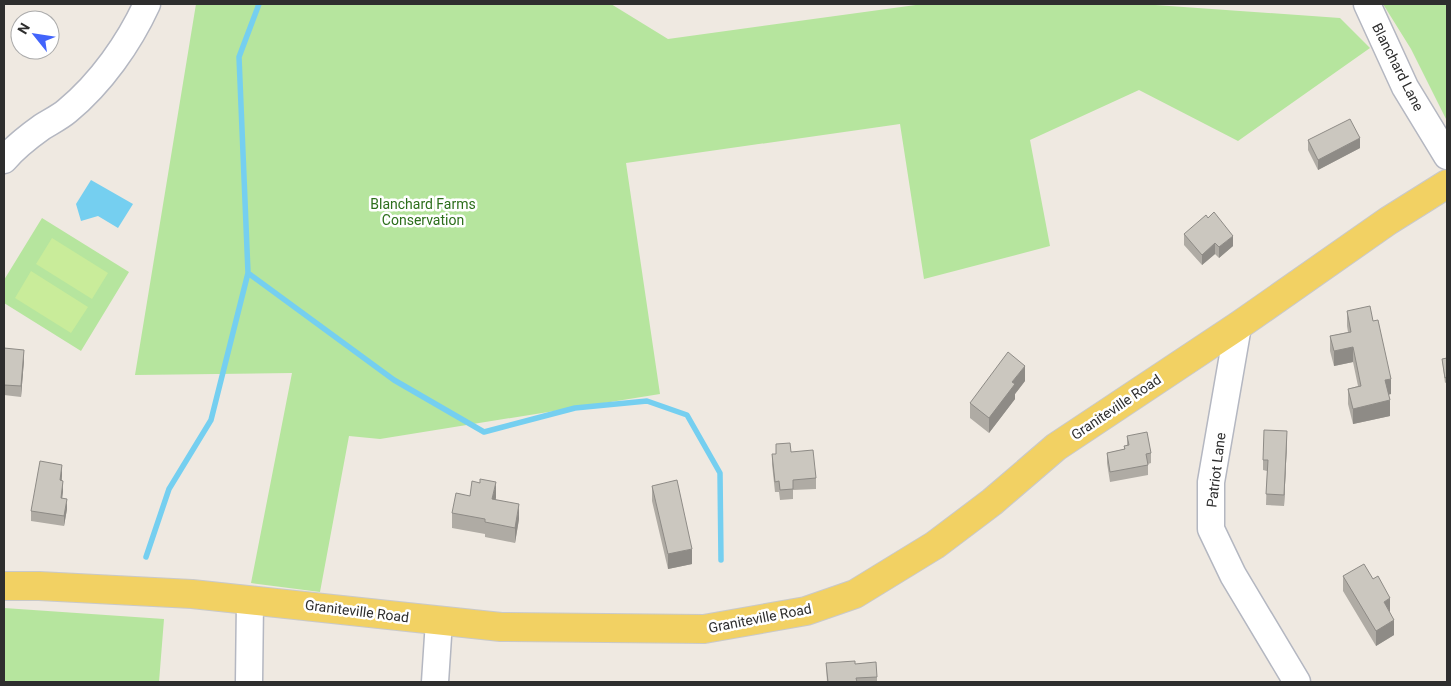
<svg xmlns="http://www.w3.org/2000/svg" width="1451" height="686" viewBox="0 0 1451 686" font-family="Roboto,sans-serif">
<style>
.green{fill:#b6e59e}
.pitch{fill:#c9ec9a}
.water{fill:#75cff0}
.lines{fill:none;stroke-linecap:round;stroke-linejoin:round}
.stream{stroke:#75cff0;stroke-width:5.5}
.minor-casing{stroke:#b4b7c1;stroke-width:29}
.major-casing{stroke:#c9c9c9;stroke-width:30}
.minor{stroke:#fff;stroke-width:26}
.major{stroke:#f2d163;stroke-width:28}
.wall{fill:#afaba4}
.shaded-wall{fill:#8e8b86}
.building{fill:#cbc7bf;stroke:#8e8b86}
.labels{text-anchor:middle;dominant-baseline:central;stroke-width:5;stroke-linejoin:round;paint-order:stroke}
.street-label{font-size:14px;fill:#2e2e2e;stroke:#fff}
.park-label{font-size:14px;fill:#2c6e1b;stroke:#fff}
</style>
<rect width="100%" height="100%" fill="#efe9e1"/>
<!-- green -->
<path class="green" d="M 196,4 L 611,4 L 668,39 L 923,4 L 1141,4 L 1340,18 L 1370,48 L 1238,141 L 1139,90 L 1030,140 L 1050,246 L 924,279 L 900,124 L 626,163 L 660,394 L 380,439 L 349,436 L 320,592 L 251,583 L 292,373 L 135,375 Z
M 1383,4 L 1447,4 L 1447,121 L 1411,49 Z
M 42,218 L 129,272 L 81,351 L 4,303 L 4,280 Z
M 4,608 L 164,619 L 159,682 L 4,682 Z"/>
<!-- pitch -->
<path class="pitch" d="M 52,238 L 108,273 L 92,299 L 36,264 Z
M 31,271 L 88,307 L 71,333 L 15,298 Z"/>
<!-- water -->
<path class="water" d="M 91,180 L 133,204 L 118,228 L 98,216 L 81,221 L 76,204 Z"/>
<g class="lines">
<!-- stream -->
<path class="stream" d="M 248,273 L 394,380 L 484,432 L 575,408 L 647,401 L 687,415 L 720,473 L 721,560
M 146,557 L 169,489 L 211,420 L 248,273 L 239,57 L 259,4"/>
<defs>
<path id="minor" d="M 1367,4 L 1405,87 L 1447,156
M 4,160 C 15,147 28,137 42,127 C 50,122 60,117 67,111 C 101,83 129,43 147,4
M 1238,326 L 1211,482 L 1211,529 L 1233,575 L 1297,682
M 249,682 L 250,601
M 435,682 L 439,621"/>
<path id="major" d="M 4,586 L 39,586 L 192,594 L 501,627 L 704,629 L 806,611 L 855,594 L 935,545 L 992,502 L 1056,447 L 1238,326 L 1388,221 L 1447,184"/>
</defs>
<!-- minor casing -->
<use href="#minor" class="minor-casing"/>
<!-- major casing -->
<use href="#major" class="major-casing"/>
<!-- minor -->
<use href="#minor" class="minor"/>
<!-- major -->
<use href="#major" class="major"/>
</g>
<!-- wall -->
<path class="wall" d="M 1308,140 L 1360,148 L 1318,170 L 1308,150 Z
M 1184,234 L 1233,246 L 1219,258 L 1215,254 L 1202,265 L 1184,245 Z
M 1347,311 L 1391,394 L 1388,395 L 1390,416 L 1353,424 L 1348,404 L 1348,389 L 1358,386 L 1353,362 L 1334,366 L 1330,351 L 1330,336 L 1348,332 L 1347,326 Z
M 4,348 L 24,360 L 21,397 L 4,395 Z
M 1447,358 L 1447,382 L 1445,383 L 1442,359 Z
M 1025,381 L 1015,394 L 1015,399 L 989,433 L 970,418 L 970,403 Z
M 1127,436 L 1151,453 L 1151,463 L 1148,464 L 1148,475 L 1110,482 L 1107,463 L 1107,453 L 1124,449 L 1124,446 L 1127,446 Z
M 1287,442 L 1284,506 L 1266,505 L 1267,471 L 1263,470 L 1263,460 Z
M 776,444 L 791,452 L 816,478 L 816,489 L 793,490 L 793,499 L 780,500 L 779,492 L 775,492 L 772,464 L 772,454 L 776,454 Z
M 62,475 L 62,481 L 63,491 L 62,498 L 67,509 L 64,526 L 31,521 L 31,511 Z
M 652,486 L 692,564 L 668,569 L 652,501 Z
M 470,496 L 496,498 L 495,499 L 519,519 L 515,543 L 485,537 L 485,534 L 452,528 L 452,513 Z
M 1343,576 L 1390,613 L 1394,635 L 1376,646 L 1343,591 Z
M 826,663 L 855,664 L 877,677 L 877,682 L 827,682 Z"/>
<!-- shaded-wall -->
<path class="shaded-wall" d="M 1360,138 L 1360,148 L 1318,170 L 1318,160 Z
M 1233,236 L 1233,246 L 1219,258 L 1219,247 Z
M 1215,243 L 1215,254 L 1202,265 L 1202,255 Z
M 1353,347 L 1353,362 L 1334,366 L 1334,351 Z
M 24,350 L 24,360 L 21,397 L 21,386 Z
M 1025,366 L 1025,381 L 1015,394 L 1015,399 L 989,433 L 989,418 L 1012,382 Z
M 1391,379 L 1391,394 L 1385,395 L 1385,380 Z
M 1390,400 L 1390,416 L 1353,424 L 1353,409 Z
M 1287,431 L 1287,442 L 1284,506 L 1284,495 Z
M 62,465 L 62,475 L 60,491 L 60,480 Z
M 63,481 L 63,491 L 61,508 L 61,498 Z
M 496,482 L 496,498 L 492,514 L 492,499 Z
M 67,499 L 67,509 L 64,526 L 64,516 Z
M 519,504 L 519,519 L 515,543 L 515,528 Z
M 692,549 L 692,564 L 668,569 L 668,554 Z
M 1390,598 L 1390,613 L 1384,602 Z
M 1394,620 L 1394,635 L 1376,646 L 1376,631 Z"/>
<!-- building -->
<path class="building" d="M 1350,119 L 1360,138 L 1318,160 L 1308,140 Z
M 1214,212 L 1233,236 L 1219,247 L 1215,243 L 1202,255 L 1184,234 L 1206,215 L 1208,218 Z
M 1370,306 L 1373,321 L 1378,320 L 1391,379 L 1385,380 L 1390,400 L 1353,409 L 1348,389 L 1361,386 L 1353,347 L 1334,351 L 1330,336 L 1351,332 L 1347,311 Z
M 4,348 L 24,350 L 21,386 L 4,385 Z
M 1008,352 L 1025,366 L 1012,382 L 1015,384 L 989,418 L 970,403 Z
M 1447,358 L 1447,377 L 1445,378 L 1442,359 Z
M 1264,430 L 1287,431 L 1284,495 L 1266,494 L 1268,460 L 1263,460 Z
M 1147,432 L 1151,453 L 1146,454 L 1148,465 L 1110,472 L 1107,453 L 1125,449 L 1124,446 L 1129,445 L 1127,436 Z
M 790,443 L 791,452 L 813,450 L 816,478 L 793,480 L 793,489 L 780,490 L 779,481 L 775,482 L 772,454 L 776,454 L 776,444 Z
M 40,461 L 62,465 L 60,480 L 63,481 L 61,498 L 67,499 L 64,516 L 31,511 Z
M 480,479 L 496,482 L 492,499 L 519,504 L 515,528 L 485,522 L 485,519 L 452,513 L 456,493 L 470,496 L 472,481 L 480,483 Z
M 677,480 L 692,549 L 668,554 L 652,486 Z
M 1364,564 L 1373,579 L 1378,576 L 1390,598 L 1384,602 L 1394,620 L 1376,631 L 1343,576 Z
M 855,661 L 855,664 L 876,662 L 877,677 L 856,678 L 857,682 L 828,682 L 826,663 Z"/>
<g class="labels">
<!-- street labels -->
<g class="street-label">
<text transform="translate(1398 67) rotate(63)">Blanchard Lane</text>
<text transform="translate(1116 407) rotate(-34)">Graniteville Road</text>
<text transform="translate(1216 470) rotate(-83)">Patriot Lane</text>
<text transform="translate(357 611) rotate(7)">Graniteville Road</text>
<text transform="translate(760 618) rotate(-11)">Graniteville Road</text>
</g>
<!-- park labels -->
<g class="park-label">
<text x="423" y="204">Blanchard Farms<tspan x="423" dy="16">Conservation</tspan></text>
</g>
</g>
<!-- border -->
<rect width="1451" height="686" fill="none" stroke="#2e2e2e" stroke-width="10"/>
<!-- north arrow -->
<g transform="translate(35 35) rotate(300)"><circle r="24" fill="#ffffff" stroke="#ababab"/>
<path d="M0-4L9 19L0 12L-9 19Z" fill="#4264fb"/>
<text y="-8" font-size="14" font-weight="bold" text-anchor="middle" fill="#2e2e2e">N</text>
</g>
</svg>
